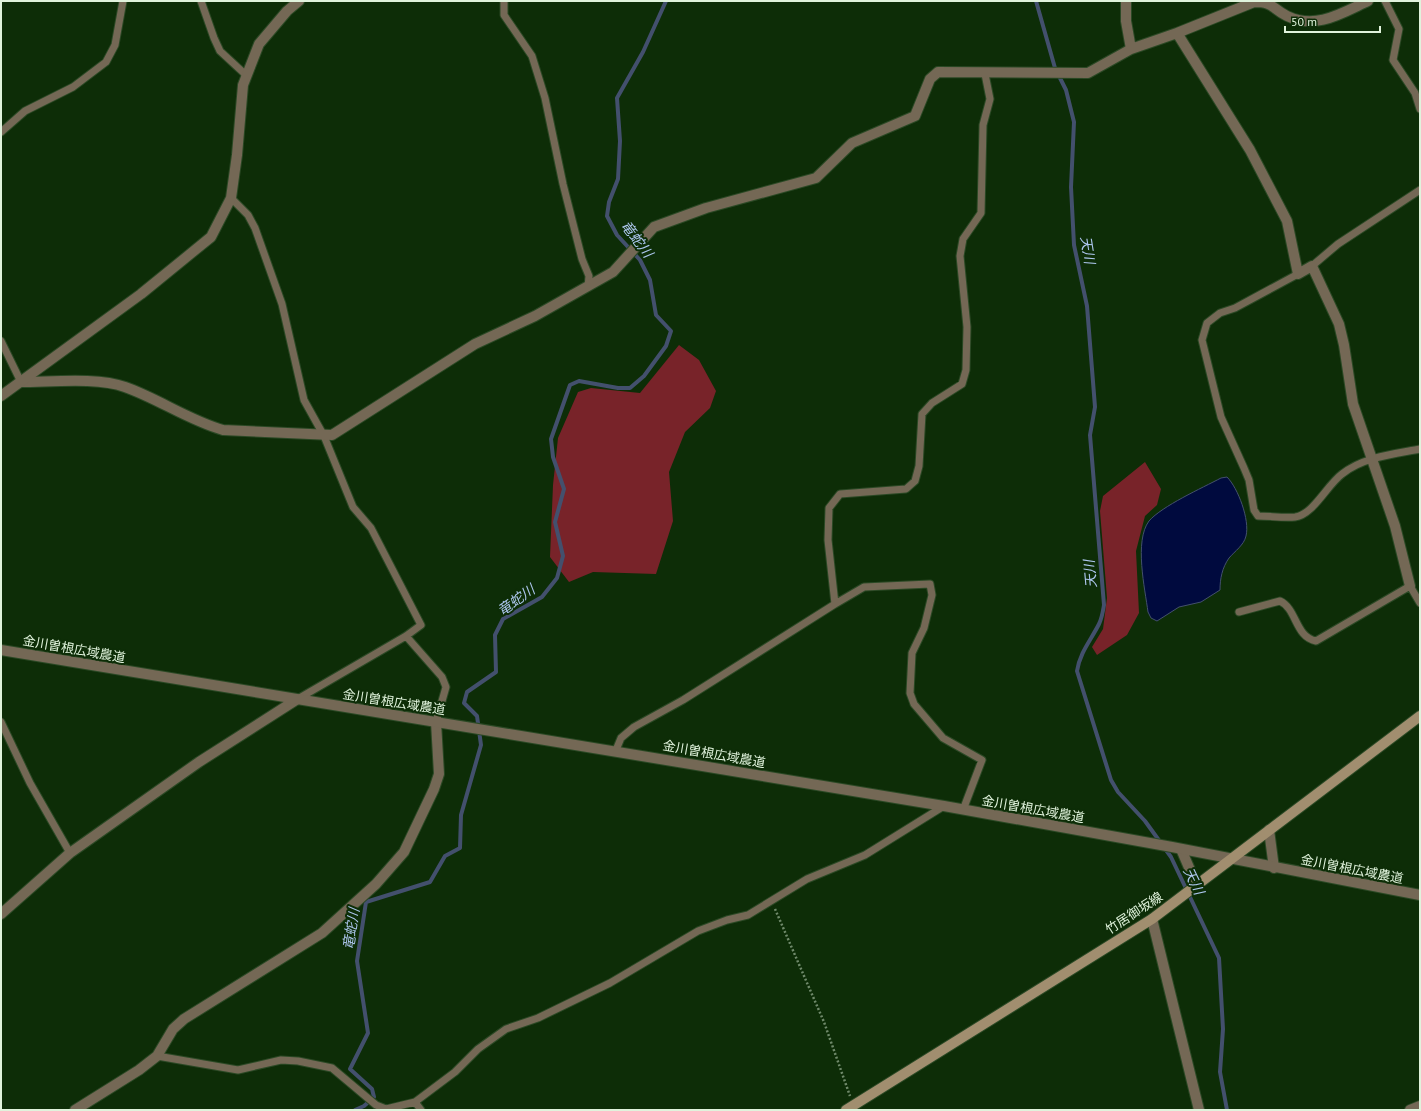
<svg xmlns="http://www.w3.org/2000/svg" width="1421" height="1111" viewBox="0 0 1421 1111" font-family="'PT Sans','Noto Sans JP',sans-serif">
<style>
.green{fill:#782329}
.water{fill:#000a3e;stroke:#43506d}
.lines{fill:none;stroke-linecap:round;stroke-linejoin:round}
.stream{stroke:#43506d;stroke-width:4}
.service-casing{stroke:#2b4925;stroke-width:9}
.minor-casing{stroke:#2b4925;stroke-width:12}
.tertiary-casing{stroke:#2b4925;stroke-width:12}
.secondary-casing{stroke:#2b4925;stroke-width:12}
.path{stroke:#6f896a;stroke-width:2.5;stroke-dasharray:2 2;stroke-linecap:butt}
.service{stroke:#746855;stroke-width:7}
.minor{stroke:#746855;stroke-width:10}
.tertiary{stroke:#746855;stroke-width:10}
.secondary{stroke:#a18e6f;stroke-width:10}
.labels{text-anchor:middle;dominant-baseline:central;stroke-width:4;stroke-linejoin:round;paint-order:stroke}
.street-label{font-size:13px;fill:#e0f3dc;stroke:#0d2d07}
.water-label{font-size:14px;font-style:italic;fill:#aec7ef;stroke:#0d2d07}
</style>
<rect width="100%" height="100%" fill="#0d2d07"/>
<!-- green -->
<path class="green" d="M 679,345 L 699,360 L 716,391 L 710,408 L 685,432 L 669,472 L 673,521 L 656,574 L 593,572 L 569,582 L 550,557 L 553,485 L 558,438 L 578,392 L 591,388 L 640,393 Z
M 1145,462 L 1161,489 L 1157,505 L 1145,516 L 1136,551 L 1139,613 L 1127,635 L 1097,655 L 1092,647 L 1103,629 L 1107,598 L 1100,511 L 1103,496 Z"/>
<!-- water -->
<path class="water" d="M 1227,477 C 1238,488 1250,520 1246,536 C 1244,545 1235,551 1229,558 C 1222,568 1220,579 1220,590 L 1201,602 L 1179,607 L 1157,621 L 1151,618 L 1148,612 C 1145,589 1134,541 1149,521 C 1162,506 1202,488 1221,478 Z"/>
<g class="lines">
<!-- stream -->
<path class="stream" d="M 1036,1 L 1055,68 L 1066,90 L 1074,122 L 1071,187 L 1074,245 L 1087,306 L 1095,407 L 1090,435 L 1104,605 C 1103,611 1102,618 1099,624 C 1091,640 1080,652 1077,671 L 1111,780 L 1118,792 L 1145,821 L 1171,857 L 1219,958 L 1223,1029 L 1220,1072 L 1227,1110
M 355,1110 L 364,1106 L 374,1097 L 372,1089 L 350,1069 L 368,1033 L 357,961 L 366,902 L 430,882 L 445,856 L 460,848 L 461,815 L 481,745 L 477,716 L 464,703 L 467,692 L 496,672 L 495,635 L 503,619 L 542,597 L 557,578 L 563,556 L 555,522 L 564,489 L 553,457 L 551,439 L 570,385 L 579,381 L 618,388 L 630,388 L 644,376 L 666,346 L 671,331 L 656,315 L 650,280 L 640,260 L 617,235 L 607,216 L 609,202 L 618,179 L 620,141 L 617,98 L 643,52 L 666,1"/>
<defs>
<path id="service" d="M 201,1 L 214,38 L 220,51 L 246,75
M 504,1 L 504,15 L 532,56 L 545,98 L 563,184 L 582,259 L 589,276 L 588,287
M 1385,1 L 1399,29 L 1393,60 L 1415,93 L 1420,109
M 1,132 L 25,111 L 73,87 L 106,62 L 115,45 L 123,1
M 231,198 L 248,215 L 255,228 L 282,304 L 304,400 L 324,436 L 353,507 L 371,528 L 421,625 L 406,636 L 296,700
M 1312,266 L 1338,244 L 1420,190
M 1298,274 L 1235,308 L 1220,313 L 1207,323 L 1202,340 L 1221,417 L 1244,468 L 1249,480 L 1254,510 L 1258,516 C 1270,516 1283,518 1295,517 C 1313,515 1327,485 1342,474 C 1363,457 1394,454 1420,449
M 1,341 L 21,382
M 835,604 L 864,587 L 930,584 L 932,595 L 924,628 L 912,653 L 910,693 L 914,704 L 943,738 L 982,760 L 963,810
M 1239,612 L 1280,601 C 1297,609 1295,637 1316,641 L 1410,586 L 1420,603
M 406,636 L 442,677 L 446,687 L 436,722
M 1,722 L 30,783 L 70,853
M 616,750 L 621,738 L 634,727 L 683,700 L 835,604 L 828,540 L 829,508 L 840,494 L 906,489 L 915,481 L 919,466 L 922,414 L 932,403 L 962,384 L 966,370 L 967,327 L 960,256 L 963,239 L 981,213 L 983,125 L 990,99 L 985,74
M 157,1056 L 238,1070 L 281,1060 L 298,1061 L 332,1068 L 376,1105 L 386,1109 L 415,1102 L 421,1110
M 415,1102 L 455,1072 L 478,1049 L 506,1029 L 538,1018 L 610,983 L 698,931 L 727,920 L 748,915 L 807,879 L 865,855 L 944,806"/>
<path id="minor" d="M 1126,1 L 1126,21 L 1131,49
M 1177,33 L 1250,150 L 1287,221 L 1298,274 L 1312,266 L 1339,324 L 1344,345 L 1353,404 L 1395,526 L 1410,586
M 21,382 C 51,382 98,377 125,387 C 159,399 188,420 223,430 L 332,435 L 475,344 L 535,316 L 613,272 L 654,227 L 706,208 L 816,178 L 852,143 L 915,116 L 930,79 L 938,72 L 1088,73 L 1131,49 L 1177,33 L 1254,2 C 1274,2 1271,8 1287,16 C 1316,30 1342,13 1368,1
M 1269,830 L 1274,868
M 1181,849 L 1197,886
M 1,914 L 70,853 L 199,762 L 296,700
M 1152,919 L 1199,1110
M 75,1110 L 139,1070 L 157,1056 L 173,1029 L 184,1019 L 322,933 L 376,884 L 404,852 L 434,789 L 439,774 L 436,722
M 1410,1110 L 1420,1106"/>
<path id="tertiary" d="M 1,396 L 141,294 L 211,237 L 231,198 L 237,155 L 243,85 L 259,44 L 287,11 L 299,1
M 1,650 L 944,806 L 1172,847 L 1420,895"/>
<path id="secondary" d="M 846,1110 L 1152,919 L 1420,716"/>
</defs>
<!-- service casing -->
<use href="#service" class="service-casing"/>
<!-- minor casing -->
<use href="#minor" class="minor-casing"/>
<!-- tertiary casing -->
<use href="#tertiary" class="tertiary-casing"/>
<!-- secondary casing -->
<use href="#secondary" class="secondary-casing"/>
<!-- path -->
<path class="path" d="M 775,909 L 824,1022 L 850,1096"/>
<!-- service -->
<use href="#service" class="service"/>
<!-- minor -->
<use href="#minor" class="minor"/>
<!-- tertiary -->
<use href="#tertiary" class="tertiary"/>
<!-- secondary -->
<use href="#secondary" class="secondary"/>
</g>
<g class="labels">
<!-- street labels -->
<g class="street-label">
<text transform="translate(74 649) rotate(10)">金川曽根広域農道</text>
<text transform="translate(394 702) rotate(9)">金川曽根広域農道</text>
<text transform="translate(714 754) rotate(10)">金川曽根広域農道</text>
<text transform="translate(1033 809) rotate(10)">金川曽根広域農道</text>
<text transform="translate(1352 869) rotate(11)">金川曽根広域農道</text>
<text transform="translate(1134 913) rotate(-33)">竹居御坂線</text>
</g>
<!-- water labels -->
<g class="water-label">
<text transform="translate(637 239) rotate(53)">竜蛇川</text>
<text transform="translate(1088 250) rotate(81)">天川</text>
<text transform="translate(1090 574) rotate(-95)">天川</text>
<text transform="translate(516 600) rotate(-35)">竜蛇川</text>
<text transform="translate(1194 881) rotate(64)">天川</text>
<text transform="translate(351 929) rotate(-81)">竜蛇川</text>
</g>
</g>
<!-- border -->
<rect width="1421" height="1111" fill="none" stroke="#e0f3dc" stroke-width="4"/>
<!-- scale -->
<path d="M1285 26v6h95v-6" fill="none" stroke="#e0f3dc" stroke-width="2"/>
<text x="1291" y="26" font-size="12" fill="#e0f3dc" stroke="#0d2d07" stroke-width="3" paint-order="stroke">50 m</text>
</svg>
